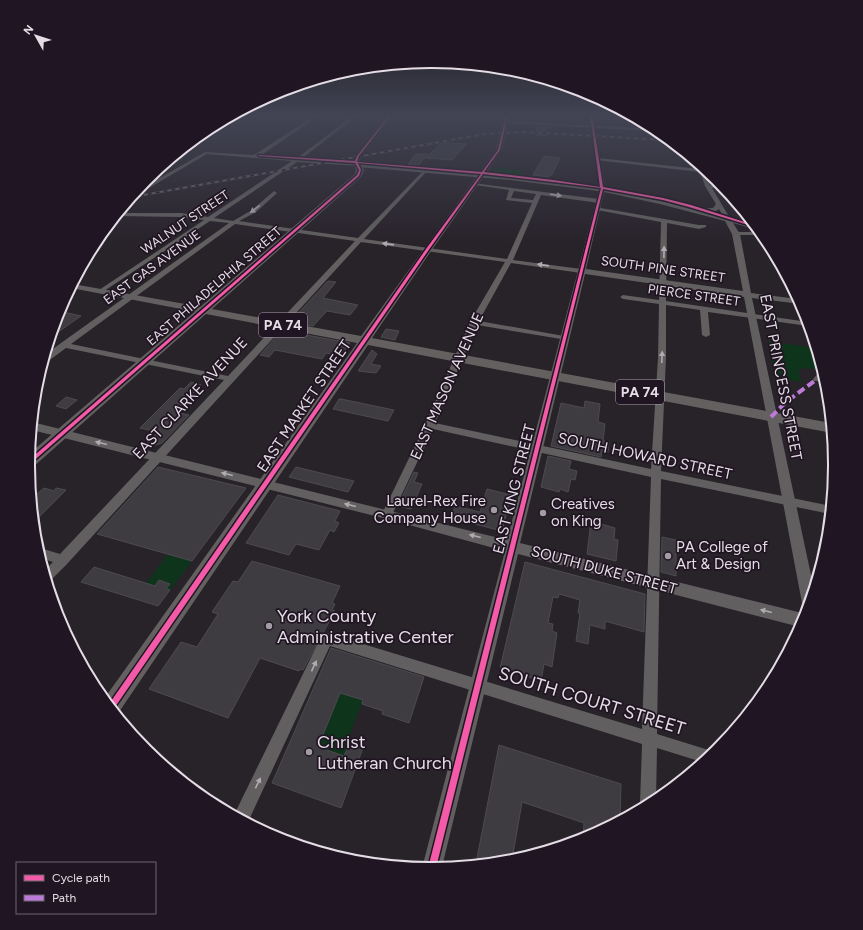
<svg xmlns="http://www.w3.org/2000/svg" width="863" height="930" viewBox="0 0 863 930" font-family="Figtree,sans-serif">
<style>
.green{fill:#0f341c}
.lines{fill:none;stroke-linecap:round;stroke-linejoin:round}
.stream{stroke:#093775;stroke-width:1.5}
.building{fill:#3e3b41;stroke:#4d4a50}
.minor{fill:#615f5f;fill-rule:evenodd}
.tertiary{fill:#615f5f;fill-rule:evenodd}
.primary{fill:#646060;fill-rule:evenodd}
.rail-casing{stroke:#656264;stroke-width:2}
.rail{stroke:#201522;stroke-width:1.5;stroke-dasharray:4;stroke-linecap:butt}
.quiet{stroke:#bd7bd9;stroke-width:4;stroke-dasharray:8 4;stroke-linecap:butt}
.cycleway-casing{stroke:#201522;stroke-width:3}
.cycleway{fill:#f35aa7;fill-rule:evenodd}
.oneway{fill:#b0abb0}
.poi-dot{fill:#a39ca4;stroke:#201522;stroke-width:1.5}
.labels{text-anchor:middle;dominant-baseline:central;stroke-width:3.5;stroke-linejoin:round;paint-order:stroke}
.far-street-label{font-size:13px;fill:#e5dde6;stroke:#201522}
.shield{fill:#201522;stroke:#aaa1ab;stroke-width:1}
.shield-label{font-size:14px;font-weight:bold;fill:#e5dde6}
.street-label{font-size:15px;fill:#e5dde6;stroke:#201522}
.poi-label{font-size:15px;fill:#e5dde6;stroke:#201522;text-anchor:start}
.near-poi-label{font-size:18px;fill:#e5dde6;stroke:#201522;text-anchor:start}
.near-street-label{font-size:18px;fill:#e5dde6;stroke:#201522}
.rim{fill:none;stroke:#e5dde6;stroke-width:2}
</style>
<rect width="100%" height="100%" fill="#282229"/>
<!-- green -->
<path class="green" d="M 495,168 L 523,170 L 520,177 L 491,173 Z
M 768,341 L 816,348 L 821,366 L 815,369 L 803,368 L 799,370 L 799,375 L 802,382 L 775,378 Z
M 168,554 L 192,561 L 170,590 L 166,589 L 170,584 L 160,580 L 155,586 L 146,583 Z
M 338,692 L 363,700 L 345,747 L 348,748 L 344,756 L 318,747 L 337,700 Z"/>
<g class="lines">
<!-- stream -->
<path class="stream" d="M 150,176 L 156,178"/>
</g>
<!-- building -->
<path class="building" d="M 537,127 L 547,127 L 546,136 L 536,135 Z
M 441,143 L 447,143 L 467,144 L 452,160 L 426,158 Z
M 415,154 L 428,154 L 418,166 L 408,165 Z
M 544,156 L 560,158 L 552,175 L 549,175 L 549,177 L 533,175 Z
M 328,281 L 336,282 L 323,298 L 358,305 L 350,315 L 327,311 L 313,326 L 290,322 Z
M 59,311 L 81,316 L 51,337 L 55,323 Z
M 386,329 L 399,331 L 395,340 L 381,337 Z
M 282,330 L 306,335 L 350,343 L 341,356 L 326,353 L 322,359 L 275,350 L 269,357 L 260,355 Z
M 372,350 L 377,354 L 371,364 L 381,366 L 376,373 L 358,371 Z
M 191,382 L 201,385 L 175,412 L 189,415 L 162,443 L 156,445 L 147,443 L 158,432 L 140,428 L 180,388 L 184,389 Z
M 66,397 L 77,400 L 66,409 L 56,406 Z
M 339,399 L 341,399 L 394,410 L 388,421 L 333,409 Z
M 585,401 L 600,404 L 598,422 L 605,424 L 603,441 L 609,442 L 608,452 L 602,450 L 601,457 L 551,446 L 561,403 L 584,408 Z
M 548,456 L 571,461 L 569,469 L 577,471 L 575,480 L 571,479 L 568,492 L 560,489 L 559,492 L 541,487 Z
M 158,467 L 246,488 L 192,561 L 97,534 Z
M 296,467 L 333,476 L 354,481 L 348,492 L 289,477 Z
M 414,472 L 418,473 L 414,482 L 422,484 L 411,509 L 398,506 Z
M 44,488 L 54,491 L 56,488 L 66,490 L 34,522 L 31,499 Z
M 487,489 L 511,495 L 502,531 L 451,518 L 455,506 L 480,512 Z
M 278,495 L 340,511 L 335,521 L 339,523 L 334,532 L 330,530 L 319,550 L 296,544 L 289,555 L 246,543 Z
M 591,521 L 615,528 L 614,539 L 618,540 L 616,561 L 587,554 Z
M 662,537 L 676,540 L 676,576 L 661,572 Z
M 252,561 L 340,586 L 332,603 L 335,604 L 332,610 L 335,611 L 303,670 L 300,669 L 299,671 L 260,658 L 228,718 L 149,689 L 181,642 L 197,647 L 218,614 L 212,612 L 233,581 L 238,582 Z
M 525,562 L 645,594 L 644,632 L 605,621 L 605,629 L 590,625 L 588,644 L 576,641 L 580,613 L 578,613 L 580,600 L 559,594 L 558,598 L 553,597 L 548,623 L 553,624 L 552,631 L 557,633 L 552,667 L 544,664 L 541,681 L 500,668 Z
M 94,567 L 155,586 L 159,580 L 170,584 L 166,589 L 170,590 L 158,606 L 81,582 Z
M 331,648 L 424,677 L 409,723 L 382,714 L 383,711 L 362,704 L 363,700 L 340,693 L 318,747 L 344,756 L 349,744 L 363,748 L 341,808 L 272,783 Z
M 499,745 L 621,784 L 620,820 L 583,839 L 584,823 L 522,802 L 512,860 L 489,863 L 477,858 Z"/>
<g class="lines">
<!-- minor -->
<path class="minor" d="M 317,114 L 322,114 L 260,156 L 296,159 L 355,114 L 360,114 L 301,159 L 358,164 L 360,166 L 297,162 L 214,218 L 233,221 L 252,210 L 274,191 L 277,193 L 276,194 L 256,212 L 239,221 L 358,238 L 424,170 L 426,172 L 364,239 L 507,259 L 532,203 L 506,200 L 509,190 L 475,185 L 473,183 L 599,199 L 602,201 L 599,203 L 541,195 L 513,260 L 581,269 L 584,271 L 581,273 L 511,263 L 479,321 L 564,336 L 567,336 L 567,340 L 477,325 L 435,423 L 651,469 L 658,358 L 659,304 L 623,299 L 620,297 L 623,295 L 659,300 L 661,222 L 597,210 L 594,208 L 595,207 L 699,225 L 706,225 L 706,227 L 699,229 L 667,223 L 666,301 L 808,322 L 808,326 L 708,312 L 710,335 L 706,337 L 702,335 L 700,310 L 666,305 L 666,358 L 661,471 L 831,506 L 830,514 L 661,479 L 657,734 L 715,752 L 702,762 L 657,748 L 656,800 L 642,808 L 640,804 L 642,744 L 330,646 L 248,822 L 234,815 L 322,635 L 327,633 L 642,729 L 651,477 L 433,429 L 391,517 L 387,518 L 383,517 L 382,514 L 425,425 L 470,322 L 505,262 L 361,242 L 67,564 L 50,581 L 47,582 L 44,571 L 53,562 L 40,558 L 37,547 L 60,554 L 224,380 L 66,348 L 47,362 L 43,362 L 45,355 L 61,343 L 229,223 L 210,221 L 101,293 L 98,291 L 99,290 L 204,220 L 181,217 L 116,216 L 119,213 L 181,213 L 208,217 L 292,161 L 207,154 L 137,195 L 133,195 L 137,191 L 205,152 L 254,155 ZM 514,191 L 536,194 L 533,200 L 511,198 ZM 235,224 L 355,241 L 228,376 L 71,344 Z
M 505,121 L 654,129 L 657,131 L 504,123 Z
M 598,158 L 699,169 L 699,165 L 703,169 L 710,185 L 722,185 L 724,188 L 712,188 L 731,220 L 726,221 L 719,209 C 714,214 700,214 694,211 L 697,209 L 713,208 L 716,204 L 705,186 L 700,172 L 596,160 Z
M 736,232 L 760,232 L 763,235 L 734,235 L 734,233 Z
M 820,371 L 822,371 L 824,377 L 820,381 L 814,381 L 813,379 Z"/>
<!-- tertiary -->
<path class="tertiary" d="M 589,114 L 593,114 L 605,189 L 679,205 L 754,225 L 758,230 L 733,223 L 740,234 L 751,293 L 798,299 L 801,304 L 752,298 L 814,589 L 807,609 L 804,608 L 802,603 L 744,297 L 585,274 L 520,543 L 806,614 L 800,627 L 518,554 L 442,867 L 422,868 L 505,551 L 387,519 L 32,430 L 32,422 L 507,540 L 599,191 L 510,180 L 358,167 L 355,165 L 358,163 C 438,170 519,175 599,188 ZM 604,192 L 660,204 L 725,221 L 732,234 L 743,291 L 586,269 Z
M 73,284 L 202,307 L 206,310 L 202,313 L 71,288 Z"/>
<!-- primary -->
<path class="primary" d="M 388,114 L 394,114 L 361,156 L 359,162 L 364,170 L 361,177 L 212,309 L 361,336 L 496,150 L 504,114 L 510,114 L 502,150 L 431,251 L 372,338 L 831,423 L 832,433 L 368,345 L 117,715 L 104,699 L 357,343 L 206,314 L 33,467 L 28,468 L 29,454 L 355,174 L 356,170 L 353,162 L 355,156 Z"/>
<defs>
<path id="rail" d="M 132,197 L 485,134 L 523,132 L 668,140"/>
</defs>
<!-- rail casing -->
<use href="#rail" class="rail-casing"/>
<!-- rail -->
<use href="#rail" class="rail"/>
<!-- quiet -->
<path class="quiet" d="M 771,417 L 786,402 L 817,379"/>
<defs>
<path id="cycleway" d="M 390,114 L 392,114 L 359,156 L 357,162 L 482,172 L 498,150 L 506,114 L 508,114 L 500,150 L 484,172 L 553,180 L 600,187 L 590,114 L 592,114 L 603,187 L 663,198 L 691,205 L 754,225 L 755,227 L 689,207 L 663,200 L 603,189 L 436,868 L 428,868 L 601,188 L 553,182 L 483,174 L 428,251 L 113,710 L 109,704 L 426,249 L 481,174 L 358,163 L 361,170 L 359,176 L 30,464 L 28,465 L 29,460 L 357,175 L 359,170 L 355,163 L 259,156 L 258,155 L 355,161 L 357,156 Z"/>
</defs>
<!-- cycleway casing -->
<use href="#cycleway" class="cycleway-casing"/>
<!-- cycleway -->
<use href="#cycleway" class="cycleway"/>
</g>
<!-- one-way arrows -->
<defs><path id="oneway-solid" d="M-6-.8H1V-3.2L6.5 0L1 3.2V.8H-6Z"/></defs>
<g class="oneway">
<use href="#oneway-solid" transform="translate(556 195) rotate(8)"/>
<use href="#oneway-solid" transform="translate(255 209) rotate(143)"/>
<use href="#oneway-solid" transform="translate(388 244) rotate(-172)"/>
<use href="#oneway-solid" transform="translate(664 252) rotate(-89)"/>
<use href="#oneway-solid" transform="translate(543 265) rotate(-172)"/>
<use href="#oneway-solid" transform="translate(662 357) rotate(-88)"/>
<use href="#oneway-solid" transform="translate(101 443) rotate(-166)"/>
<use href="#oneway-solid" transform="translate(227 474) rotate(-166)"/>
<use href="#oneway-solid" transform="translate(350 505) rotate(-166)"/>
<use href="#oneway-solid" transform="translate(475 536) rotate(-166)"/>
<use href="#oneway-solid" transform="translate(766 611) rotate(-166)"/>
<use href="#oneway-solid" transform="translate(314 666) rotate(-65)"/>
<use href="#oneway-solid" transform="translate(258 783) rotate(-64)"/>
</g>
<!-- sky -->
<linearGradient id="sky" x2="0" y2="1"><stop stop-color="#161317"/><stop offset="0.47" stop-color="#424454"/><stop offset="1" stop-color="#424454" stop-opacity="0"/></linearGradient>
<rect width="863" height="245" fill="url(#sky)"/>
<!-- markers -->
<g class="poi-dot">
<circle cx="494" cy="510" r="4"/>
<circle cx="543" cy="513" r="4"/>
<circle cx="668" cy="556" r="4"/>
<circle cx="269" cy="626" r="4"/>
<circle cx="309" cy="752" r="4"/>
</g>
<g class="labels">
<!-- far-street labels -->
<g class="far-street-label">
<text transform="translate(185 222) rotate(-34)">WALNUT STREET</text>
<text transform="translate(152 267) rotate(-36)">EAST GAS AVENUE</text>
<text transform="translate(663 269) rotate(8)">SOUTH PINE STREET</text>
<text transform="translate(214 286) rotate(-41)">EAST PHILADELPHIA STREET</text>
<text transform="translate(694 295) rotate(8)">PIERCE STREET</text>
</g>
<!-- shield labels -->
<g class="shield">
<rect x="259" y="313" width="48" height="24" rx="3"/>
<rect x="616" y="380" width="48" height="24" rx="3"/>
</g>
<g class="shield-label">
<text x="283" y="325">PA 74</text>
<text x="640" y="392">PA 74</text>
</g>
<!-- street labels -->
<g class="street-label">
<text transform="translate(781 377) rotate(79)">EAST PRINCESS STREET</text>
<text transform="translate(447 386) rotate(-66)">EAST MASON AVENUE</text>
<text transform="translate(190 398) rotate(-47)">EAST CLARKE AVENUE</text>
<text transform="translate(304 406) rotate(-56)">EAST MARKET STREET</text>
<text transform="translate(645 456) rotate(12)">SOUTH HOWARD STREET</text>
<text transform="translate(514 489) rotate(-76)">EAST KING STREET</text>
<text transform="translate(604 570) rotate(15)">SOUTH DUKE STREET</text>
</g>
<!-- poi labels -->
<g class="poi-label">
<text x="486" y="501" text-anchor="end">Laurel-Rex Fire<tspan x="486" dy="17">Company House</tspan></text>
<text x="551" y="504">Creatives<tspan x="551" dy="17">on King</tspan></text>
<text x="676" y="547">PA College of<tspan x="676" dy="17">Art &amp; Design</tspan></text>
</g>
<!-- near-poi labels -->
<g class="near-poi-label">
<text x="277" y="616">York County<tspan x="277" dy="21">Administrative Center</tspan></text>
<text x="317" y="742">Christ<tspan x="317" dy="21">Lutheran Church</tspan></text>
</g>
<!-- near-street labels -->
<g class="near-street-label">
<text transform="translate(592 701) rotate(17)">SOUTH COURT STREET</text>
</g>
</g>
<!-- crop -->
<path d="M0 0H863V930H0ZM431 68H432A396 396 0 0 1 828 464V466A396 396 0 0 1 432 862H431A396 396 0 0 1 35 466V464A396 396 0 0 1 431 68Z" fill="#201522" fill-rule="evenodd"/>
<path class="rim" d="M431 68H432A396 396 0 0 1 828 464V466A396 396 0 0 1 432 862H431A396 396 0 0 1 35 466V464A396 396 0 0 1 431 68Z"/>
<!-- legend -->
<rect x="16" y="862" width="140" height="52" fill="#201522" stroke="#6f6570"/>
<rect x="24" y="875" width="20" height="6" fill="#f35aa7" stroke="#6f6570"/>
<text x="52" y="882" font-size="12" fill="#e5dde6">Cycle path</text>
<rect x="24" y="895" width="20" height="6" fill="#bd7bd9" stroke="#6f6570"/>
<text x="52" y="902" font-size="12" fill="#e5dde6">Path</text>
<!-- north arrow -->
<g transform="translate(36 36) rotate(309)" stroke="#201522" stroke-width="3" paint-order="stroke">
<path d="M0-3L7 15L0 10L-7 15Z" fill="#e5dde6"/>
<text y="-6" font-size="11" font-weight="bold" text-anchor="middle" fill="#e5dde6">N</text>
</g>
</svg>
